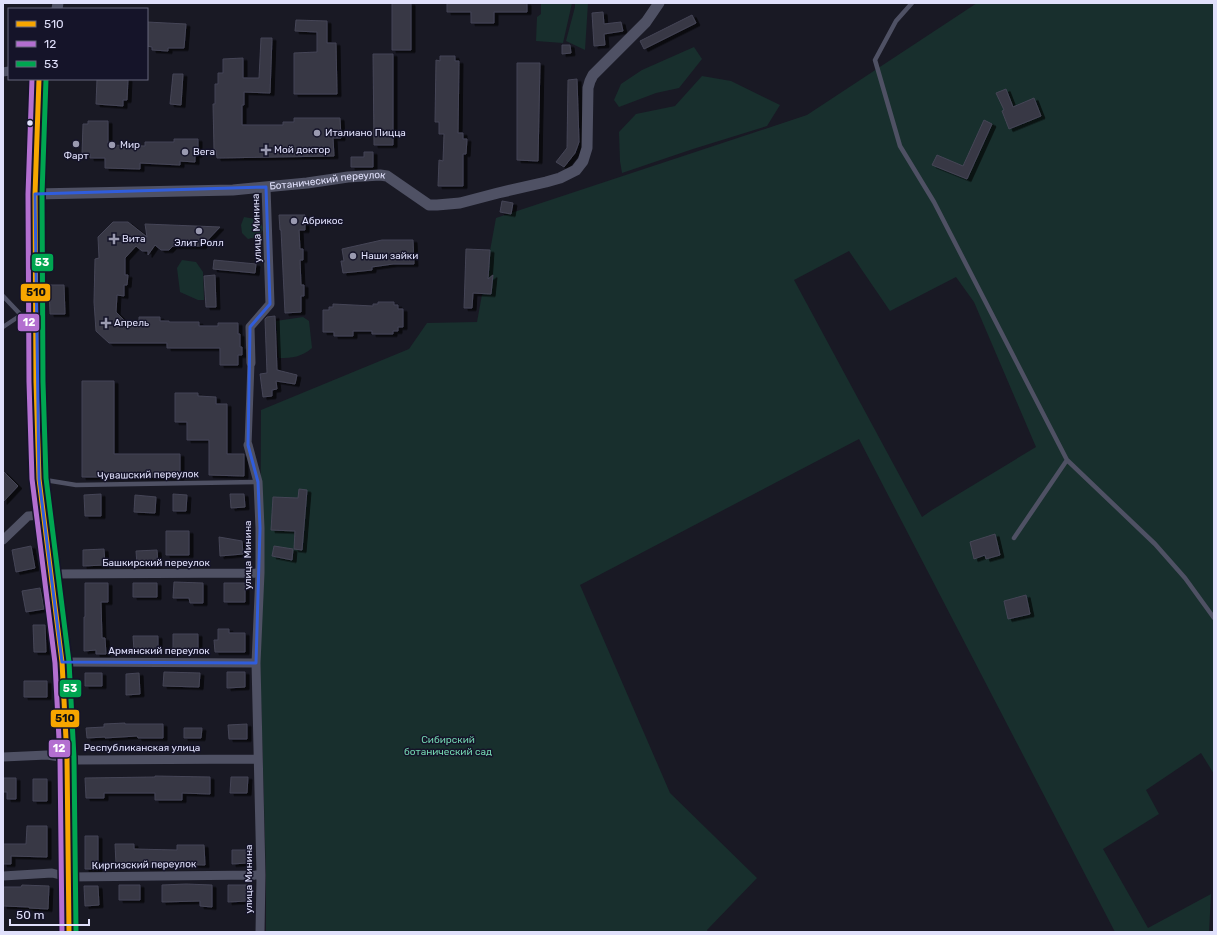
<svg xmlns="http://www.w3.org/2000/svg" width="1217" height="935" viewBox="0 0 1217 935" font-family="Rubik,sans-serif">
<style>
.green{fill:#182f2d;fill-rule:evenodd}
.building{fill:#383845;stroke:#454556;filter:url(#shadow)}
.lines{fill:none;stroke-linecap:round;stroke-linejoin:round}
.service{stroke:#4f5164;stroke-width:4.5}
.pedestrian{stroke:#4f5164;stroke-width:7}
.minor{stroke:#4f5164;stroke-width:9}
.tertiary{stroke:#4f5164;stroke-width:11}
.bus-1-casing{stroke:#151429;stroke-width:8}
.bus-2-casing{stroke:#151429;stroke-width:8}
.bus-3-casing{stroke:#151429;stroke-width:8}
.bus-1{stroke:#f7a600;stroke-width:5}
.bus-2{stroke:#b36fd0;stroke-width:5}
.bus-3{stroke:#00a651;stroke-width:5}
.marked{fill:none;stroke:#305ddc;stroke-width:3;stroke-linejoin:round}
.bus-dot{fill:#e0e0fb;stroke:#151429;stroke-width:1.5}
.poi-dot{fill:#9a9ab0;stroke:#151429;stroke-width:1.5}
.labels{text-anchor:middle;dominant-baseline:central;stroke-width:3;stroke-linejoin:round;paint-order:stroke}
.poi-label{font-size:10px;fill:#e0e0fb;stroke:#151429;text-anchor:start}
.street-label{font-size:10px;fill:#e0e0fb;stroke:#151429}
.park-label{font-size:10px;fill:#73d5b0;stroke:#151429}
.line-badge{stroke:#151429;stroke-width:1.5}
.badge-label{font-size:11px;text-anchor:middle;font-weight:bold;fill:#fff}
.pale-badge-label{font-size:11px;text-anchor:middle;font-weight:bold;fill:#111}
</style>
<defs>
<filter id="shadow"><feDropShadow dx="4" dy="2.5" stdDeviation="0" flood-color="#0009"/></filter>
</defs>
<rect width="100%" height="100%" fill="#191924"/>
<!-- green -->
<path class="green" d="M 541,3 L 572,3 L 563,43 L 536,41 L 537,17 L 541,14 Z
M 575,3 L 588,3 L 585,50 L 566,41 L 575,7 Z
M 977,3 L 1214,3 L 1214,774 L 1201,753 L 1146,790 L 1159,814 L 1103,849 L 1148,928 L 1211,894 L 1209,932 L 1115,932 L 859,439 L 580,585 L 670,793 L 757,878 L 707,930 L 708,932 L 266,932 L 266,873 L 260,663 L 261,410 L 409,349 L 427,323 L 477,322 L 496,218 L 807,115 ZM 849,251 L 890,311 L 956,277 L 974,302 L 1036,447 L 932,510 L 922,517 L 794,280 Z
M 694,47 L 702,59 L 679,88 L 656,93 L 619,107 L 614,100 L 621,84 L 642,70 Z
M 702,76 L 731,81 L 780,105 L 767,126 L 693,149 L 622,173 L 620,161 L 619,132 L 636,114 L 675,106 Z
M 244,217 L 255,219 L 262,225 L 263,230 L 256,237 L 248,239 L 242,233 L 241,225 Z
M 182,260 L 196,262 L 203,272 L 204,300 L 198,300 L 180,292 L 177,268 Z
M 303,317 L 309,321 L 312,348 C 302,357 292,358 279,358 L 276,321 Z"/>
<!-- building -->
<path class="building" d="M 392,3 L 411,3 L 411,50 L 392,50 Z
M 447,3 L 527,3 L 527,12 L 494,12 L 494,23 L 471,23 L 471,12 L 447,12 Z
M 603,12 L 604,24 L 621,22 L 623,31 L 604,34 L 605,45 L 594,46 L 592,13 Z
M 692,15 L 696,23 L 644,49 L 640,41 Z
M 296,20 L 327,21 L 327,43 L 336,43 L 337,94 L 294,94 L 294,53 L 317,52 L 317,32 L 295,31 Z
M 147,22 L 186,24 L 184,48 L 168,48 L 168,51 L 152,50 L 152,47 L 147,46 Z
M 261,38 L 272,38 L 270,93 L 244,92 L 244,105 L 242,105 L 242,125 L 283,125 L 283,122 L 294,122 L 294,118 L 340,118 L 341,138 L 333,138 L 334,156 L 217,158 L 216,150 L 214,150 L 213,104 L 215,104 L 215,84 L 218,84 L 218,73 L 223,73 L 223,59 L 243,58 L 243,78 L 259,78 Z
M 562,45 L 570,45 L 571,53 L 562,54 Z
M 373,54 L 393,54 L 393,145 L 374,145 Z
M 440,56 L 455,56 L 455,61 L 459,61 L 458,133 L 463,133 L 463,139 L 467,139 L 466,154 L 463,154 L 463,186 L 438,186 L 439,160 L 443,161 L 444,134 L 439,134 L 439,122 L 435,122 L 436,60 L 440,61 Z
M 517,63 L 540,63 L 538,161 L 517,160 Z
M 173,74 L 183,74 L 181,105 L 170,104 Z
M 97,79 L 128,79 L 127,100 L 123,100 L 123,106 L 96,104 Z
M 577,79 L 579,142 L 575,153 L 564,167 L 556,162 L 567,148 L 568,80 Z
M 1006,89 L 1013,107 L 1034,98 L 1041,116 L 1009,129 L 1002,111 L 1004,110 L 996,93 Z
M 984,120 L 992,124 L 967,179 L 932,165 L 937,155 L 963,166 Z
M 88,121 L 108,121 L 108,145 L 145,146 L 145,142 L 174,142 L 174,139 L 198,139 L 198,155 L 195,155 L 195,162 L 180,161 L 180,165 L 140,163 L 140,169 L 105,168 L 105,158 L 90,158 L 90,154 L 82,154 L 83,124 L 88,124 Z
M 364,152 L 373,152 L 373,167 L 351,167 L 351,157 L 364,157 Z
M 502,201 L 513,203 L 511,214 L 500,212 Z
M 279,215 L 305,215 L 305,230 L 299,230 L 300,249 L 303,249 L 303,260 L 300,260 L 301,285 L 304,285 L 304,296 L 301,296 L 301,312 L 285,313 L 281,230 L 280,230 Z
M 113,222 L 128,222 L 147,237 L 145,224 L 220,227 L 202,246 L 173,246 L 169,250 L 161,250 L 155,245 L 148,255 L 148,251 L 142,251 L 136,246 L 125,258 L 125,275 L 128,275 L 127,285 L 124,285 L 124,296 L 117,295 L 116,312 L 126,322 L 139,322 L 139,317 L 160,317 L 160,321 L 169,321 L 169,322 L 199,322 L 199,326 L 218,326 L 218,323 L 238,323 L 238,334 L 240,334 L 240,347 L 242,347 L 242,355 L 238,355 L 238,365 L 220,365 L 220,348 L 167,348 L 167,343 L 109,343 L 96,331 L 94,302 L 95,259 L 99,258 L 98,237 Z
M 382,240 L 413,240 L 414,264 L 393,264 L 372,267 L 372,270 L 343,273 L 341,261 L 344,261 L 342,249 Z
M 466,249 L 490,250 L 488,279 L 493,275 L 491,294 L 473,293 L 472,308 L 464,308 Z
M 214,260 L 256,264 L 255,273 L 213,269 Z
M 215,275 L 216,307 L 206,307 L 204,276 Z
M 49,285 L 64,285 L 65,314 L 50,314 Z
M 378,302 L 394,302 L 394,305 L 398,305 L 398,309 L 403,309 L 403,327 L 398,327 L 398,331 L 393,331 L 393,334 L 372,334 L 372,331 L 353,331 L 353,336 L 334,336 L 334,332 L 323,332 L 323,310 L 329,310 L 329,307 L 333,307 L 333,304 L 373,306 L 373,304 L 378,304 Z
M 275,316 L 277,370 L 297,375 L 295,384 L 276,381 L 277,389 L 272,390 L 272,396 L 263,397 L 260,374 L 267,373 L 265,319 L 267,317 Z
M 82,381 L 114,381 L 114,454 L 180,454 L 180,477 L 82,477 Z
M 175,393 L 198,393 L 198,396 L 216,397 L 216,404 L 227,404 L 227,454 L 244,454 L 244,476 L 209,475 L 209,440 L 187,440 L 187,422 L 175,422 Z
M 3,471 L 18,486 L 3,502 Z
M 299,489 L 307,490 L 302,550 L 294,549 L 295,531 L 271,530 L 273,497 L 298,498 Z
M 101,494 L 101,516 L 85,516 L 84,495 Z
M 173,494 L 187,495 L 186,511 L 173,511 Z
M 230,494 L 244,494 L 245,507 L 231,508 Z
M 135,495 L 156,497 L 155,513 L 134,512 Z
M 166,531 L 189,531 L 189,555 L 166,555 Z
M 995,534 L 1000,555 L 986,559 L 985,555 L 974,559 L 970,542 Z
M 219,537 L 242,541 L 243,554 L 220,556 Z
M 31,546 L 35,568 L 16,572 L 12,550 Z
M 274,546 L 293,549 L 292,560 L 272,556 Z
M 104,549 L 105,565 L 83,566 L 83,550 Z
M 157,550 L 158,565 L 137,565 L 136,551 Z
M 174,582 L 203,583 L 203,603 L 190,603 L 189,598 L 173,598 Z
M 85,583 L 108,583 L 108,602 L 101,602 L 102,638 L 105,638 L 106,654 L 96,654 L 96,650 L 84,651 L 84,617 L 85,617 Z
M 133,583 L 157,583 L 157,597 L 133,597 Z
M 224,583 L 245,583 L 245,602 L 224,602 Z
M 40,588 L 44,609 L 26,612 L 22,591 Z
M 1026,595 L 1030,614 L 1008,619 L 1004,601 Z
M 33,625 L 45,625 L 46,652 L 34,652 Z
M 218,629 L 229,629 L 229,633 L 245,633 L 245,652 L 215,652 L 214,640 L 218,640 Z
M 173,634 L 198,634 L 198,651 L 173,651 Z
M 133,636 L 158,636 L 158,651 L 134,651 Z
M 164,672 L 200,673 L 199,687 L 163,686 Z
M 227,672 L 245,672 L 245,687 L 227,688 Z
M 85,673 L 102,673 L 102,686 L 85,686 Z
M 139,673 L 140,694 L 126,695 L 126,674 Z
M 24,681 L 47,681 L 47,697 L 24,697 Z
M 125,723 L 125,724 L 163,724 L 163,738 L 138,738 L 137,736 L 105,738 L 105,737 L 87,738 L 86,728 L 104,727 L 104,724 Z
M 247,724 L 247,739 L 229,739 L 228,725 Z
M 184,728 L 202,728 L 201,738 L 184,738 Z
M 155,776 L 210,777 L 210,794 L 182,793 L 182,800 L 155,800 L 155,793 L 104,793 L 104,798 L 86,798 L 85,778 L 155,777 Z
M 231,777 L 248,777 L 247,793 L 230,793 Z
M 3,778 L 16,778 L 16,799 L 7,799 L 7,792 L 3,792 Z
M 33,779 L 47,779 L 47,801 L 33,801 Z
M 27,826 L 47,826 L 47,857 L 11,856 L 11,864 L 3,864 L 3,844 L 26,844 Z
M 85,836 L 98,836 L 98,869 L 85,869 Z
M 115,844 L 134,844 L 134,849 L 177,850 L 177,845 L 204,845 L 205,865 L 162,864 L 162,867 L 146,867 L 146,863 L 116,864 Z
M 232,850 L 248,850 L 248,863 L 232,864 Z
M 186,884 L 212,885 L 212,907 L 200,906 L 200,901 L 162,902 L 162,885 Z
M 22,885 L 49,886 L 48,909 L 29,908 L 29,907 L 3,906 L 3,887 L 21,887 Z
M 119,885 L 140,885 L 140,900 L 119,900 Z
M 228,885 L 248,885 L 248,901 L 228,902 Z
M 84,886 L 98,886 L 99,905 L 85,906 Z"/>
<g class="lines">
<!-- service -->
<path class="service" d="M 912,3 L 896,21 L 875,60 L 900,146 L 934,202 L 1067,460 L 1155,544 L 1185,578 L 1214,618
M 3,296 L 21,315
M 3,327 L 21,315 L 36,314
M 39,479 L 76,485 L 258,482
M 1014,538 L 1067,460"/>
<!-- pedestrian -->
<path class="pedestrian" d="M 248,445 L 251,363"/>
<!-- minor -->
<path class="minor" d="M 3,72 L 9,71
M 251,363 L 250,327 L 270,304 L 266,187
M 248,445 L 258,482 L 260,528 L 260,573 L 256,663 L 261,875 L 260,932
M 3,540 L 28,516 L 44,515
M 52,574 L 260,573
M 62,662 L 256,663
M 3,757 L 47,755 L 79,760 L 258,759
M 3,876 L 52,873 L 68,877 L 261,875"/>
<!-- tertiary -->
<g class="tertiary">
<path d="M 57,9 L 58,3"/>
<path d="M 39,79 L 35,194 L 36,382 L 39,479 L 62,662 L 67,758 L 69,932"/>
<path id="s1" d="M 35,194 L 233,190 L 307,183 L 348,177 L 380,175 L 387,176 L 429,205 L 437,205 L 460,203 L 498,193 L 546,182 L 560,178 L 576,170 L 583,161 L 587,148 L 588,88 L 590,81 L 593,75 L 646,22 L 659,3"/>
</g>
<defs>
<path id="bus-1" d="M 39,79 L 35,194 L 36,382 L 39,479 L 62,662 L 67,758 L 69,932"/>
<path id="bus-2" d="M 32,79 L 28,194 L 29,382 L 32,479 L 55,663 L 60,758 L 62,932"/>
<path id="bus-3" d="M 46,79 L 42,194 L 43,382 L 46,478 L 69,662 L 74,758 L 76,932"/>
</defs>
<!-- bus-1 casing -->
<use href="#bus-1" class="bus-1-casing"/>
<!-- bus-2 casing -->
<use href="#bus-2" class="bus-2-casing"/>
<!-- bus-3 casing -->
<use href="#bus-3" class="bus-3-casing"/>
<!-- bus-1 -->
<use href="#bus-1" class="bus-1"/>
<!-- bus-2 -->
<use href="#bus-2" class="bus-2"/>
<!-- bus-3 -->
<use href="#bus-3" class="bus-3"/>
</g>
<!-- marked area -->
<path class="marked" d="M 266,187 L 270,304 L 250,327 L 248,445 L 258,482 L 260,528 L 256,663 L 62,662 L 39,479 L 35,194 Z"/>
<!-- markers -->
<circle class="bus-dot" cx="30" cy="123" r="3.5"/>
<g class="poi-dot">
<circle cx="317" cy="133" r="4"/>
<circle cx="76" cy="144" r="4"/>
<circle cx="112" cy="145" r="4"/>
<path d="M264 144h4v4h4v4h-4v4h-4v-4h-4v-4h4z"/>
<circle cx="185" cy="152" r="4"/>
<circle cx="294" cy="221" r="4"/>
<circle cx="199" cy="231" r="4"/>
<path d="M112 233h4v4h4v4h-4v4h-4v-4h-4v-4h4z"/>
<circle cx="353" cy="256" r="4"/>
<path d="M104 317h4v4h4v4h-4v4h-4v-4h-4v-4h4z"/>
</g>
<g class="labels">
<!-- poi labels -->
<g class="poi-label">
<text x="325" y="133">Италиано Пицца</text>
<text x="120" y="145">Мир</text>
<text x="274" y="150">Мой доктор</text>
<text x="193" y="152">Вега</text>
<text x="76" y="156" text-anchor="middle">Фарт</text>
<text x="302" y="221">Абрикос</text>
<text x="122" y="239">Вита</text>
<text x="199" y="243" text-anchor="middle">Элит Ролл</text>
<text x="361" y="256">Наши зайки</text>
<text x="114" y="323">Апрель</text>
</g>
<!-- street labels -->
<g class="street-label">
<text stroke="none"><textPath href="#s1" startOffset="293">Ботанический переулок</textPath></text>
<text transform="translate(257 228) rotate(-92)">улица Минина</text>
<text transform="translate(148 475) rotate(-1)">Чувашский переулок</text>
<text transform="translate(248 555) rotate(-90)">улица Минина</text>
<text x="156" y="563">Башкирский переулок</text>
<text x="159" y="651">Армянский переулок</text>
<text x="142" y="748">Республиканская улица</text>
<text transform="translate(144 865) rotate(-1)">Киргизский переулок</text>
<text transform="translate(249 879) rotate(-90)">улица Минина</text>
</g>
<!-- park labels -->
<g class="park-label">
<text x="448" y="740">Сибирский<tspan x="448" dy="12">ботанический сад</tspan></text>
</g>
</g>
<g class="line-badge">
<rect x="31" y="253" width="23" height="19" rx="4" fill="#00a651"/>
<rect x="20" y="283" width="31" height="19" rx="4" fill="#f7a600"/>
<rect x="17" y="313" width="23" height="19" rx="4" fill="#b36fd0"/>
<rect x="59" y="679" width="23" height="19" rx="4" fill="#00a651"/>
<rect x="50" y="709" width="30" height="19" rx="4" fill="#f7a600"/>
<rect x="48" y="739" width="23" height="19" rx="4" fill="#b36fd0"/>
</g>
<g class="badge-label">
<text x="42" y="266">53</text>
<text x="29" y="326">12</text>
<text x="70" y="692">53</text>
<text x="59" y="752">12</text>
</g>
<g class="pale-badge-label">
<text x="36" y="296">510</text>
<text x="65" y="722">510</text>
</g>
<!-- border -->
<rect width="1217" height="935" fill="none" stroke="#e0e0fb" stroke-width="8"/>
<!-- legend -->
<rect x="8" y="8" width="140" height="72" fill="#151429" stroke="#66667d"/>
<rect x="16" y="21" width="20" height="6" fill="#f7a600" stroke="#66667d"/>
<text x="44" y="28" font-size="12" fill="#e0e0fb">510</text>
<rect x="16" y="41" width="20" height="6" fill="#b36fd0" stroke="#66667d"/>
<text x="44" y="48" font-size="12" fill="#e0e0fb">12</text>
<rect x="16" y="61" width="20" height="6" fill="#00a651" stroke="#66667d"/>
<text x="44" y="68" font-size="12" fill="#e0e0fb">53</text>
<!-- scale -->
<path d="M10 919v6h79v-6" fill="none" stroke="#e0e0fb" stroke-width="2"/>
<text x="16" y="919" font-size="12" fill="#e0e0fb" stroke="#151429" stroke-width="3" paint-order="stroke">50 m</text>
</svg>
